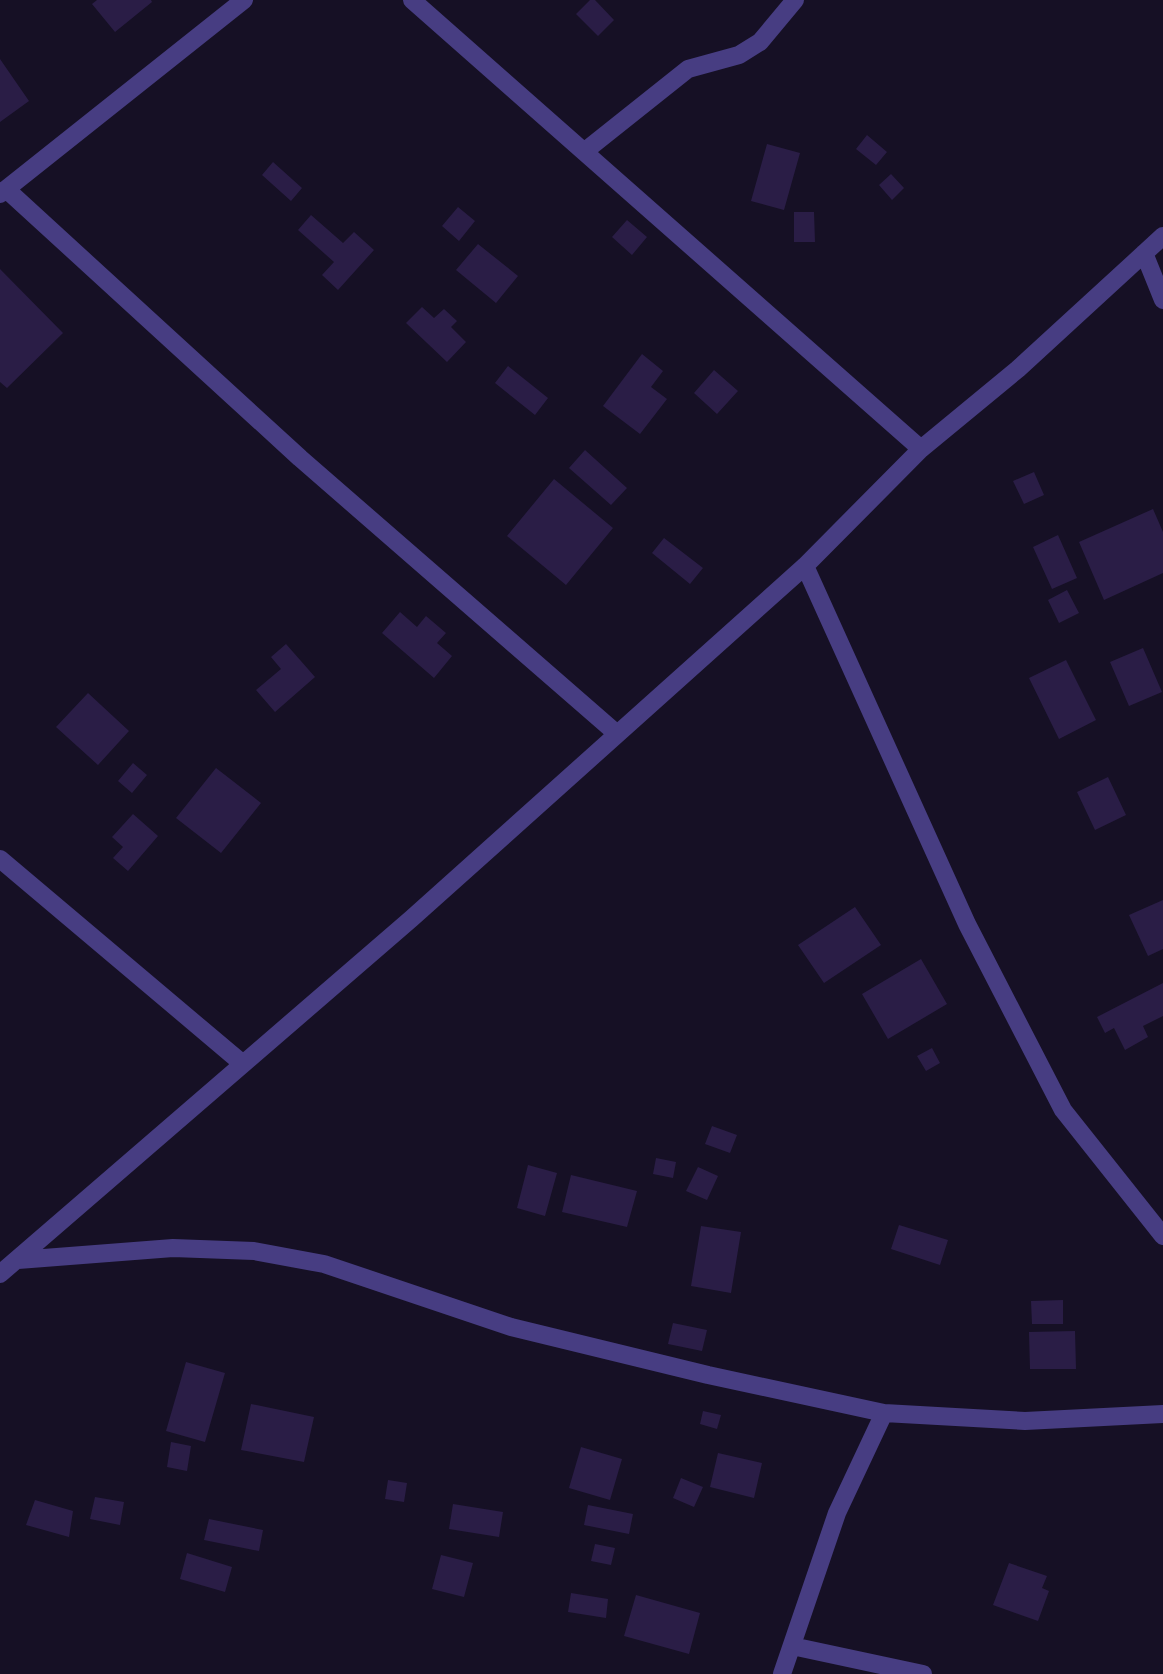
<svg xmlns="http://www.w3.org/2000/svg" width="1163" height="1674" viewBox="0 0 1163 1674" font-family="Inter,sans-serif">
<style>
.building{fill:#2a1d46}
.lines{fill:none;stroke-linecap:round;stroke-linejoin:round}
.minor{stroke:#473d82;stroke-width:18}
</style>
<rect width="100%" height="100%" fill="#161025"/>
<!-- building -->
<path class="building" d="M 97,0 L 151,0 L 152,2 L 115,32 L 92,4 Z
M 590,0 L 595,0 L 614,20 L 598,36 L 576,14 Z
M 0,59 L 29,101 L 0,122 Z
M 867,135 L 887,152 L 876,165 L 856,149 Z
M 767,144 L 800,153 L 784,210 L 751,201 Z
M 273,162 L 302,188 L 291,201 L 262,175 Z
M 891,174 L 904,188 L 892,200 L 879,185 Z
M 458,207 L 475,221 L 459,241 L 442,226 Z
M 794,212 L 814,212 L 815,242 L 794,242 Z
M 311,215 L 343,243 L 354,232 L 374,250 L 338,290 L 322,275 L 334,262 L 298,230 Z
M 627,220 L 647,237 L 632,255 L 612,237 Z
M 478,244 L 518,276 L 496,303 L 456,270 Z
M 0,269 L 63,333 L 7,388 L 0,382 Z
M 422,307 L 434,318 L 444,309 L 457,321 L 451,327 L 466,342 L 447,362 L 406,323 Z
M 642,354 L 663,371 L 651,387 L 667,399 L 640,434 L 603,406 Z
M 508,366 L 548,398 L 535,415 L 495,383 Z
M 714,370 L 738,391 L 717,414 L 694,393 Z
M 585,450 L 627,488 L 611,505 L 569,468 Z
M 1034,472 L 1044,495 L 1024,504 L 1013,481 Z
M 554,479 L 613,528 L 566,585 L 507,536 Z
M 1153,509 L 1163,532 L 1163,573 L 1104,600 L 1079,542 Z
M 1058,535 L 1077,578 L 1052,589 L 1033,547 Z
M 664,538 L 703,568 L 690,584 L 652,553 Z
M 1067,590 L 1079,613 L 1059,623 L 1048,600 Z
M 400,612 L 417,627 L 426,616 L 446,633 L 437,643 L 452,656 L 434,678 L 382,633 Z
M 286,644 L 315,677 L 275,712 L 256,690 L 281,669 L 271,657 Z
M 1143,648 L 1162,692 L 1129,706 L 1110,662 Z
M 1066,660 L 1096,720 L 1059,739 L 1029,678 Z
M 88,693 L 129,731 L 98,765 L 56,727 Z
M 133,763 L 147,775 L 132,793 L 118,781 Z
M 216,768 L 261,803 L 221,853 L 176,818 Z
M 1108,777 L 1126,815 L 1095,830 L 1077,792 Z
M 133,814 L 158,836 L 128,871 L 113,858 L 123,847 L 112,837 Z
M 1163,900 L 1163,949 L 1148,956 L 1129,915 Z
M 855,907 L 881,945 L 824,983 L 798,945 Z
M 921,959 L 947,1004 L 888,1039 L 862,994 Z
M 1163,983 L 1163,1016 L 1143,1026 L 1148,1037 L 1125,1050 L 1114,1028 L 1105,1033 L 1097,1017 Z
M 932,1048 L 940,1063 L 926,1071 L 917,1056 Z
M 712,1126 L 737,1135 L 730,1153 L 705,1144 Z
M 656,1158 L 676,1162 L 673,1178 L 653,1174 Z
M 528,1165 L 557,1173 L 545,1216 L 517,1208 Z
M 698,1167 L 718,1176 L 707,1200 L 686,1191 Z
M 571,1175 L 637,1191 L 627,1227 L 562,1212 Z
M 899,1225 L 948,1240 L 940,1265 L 891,1249 Z
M 701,1226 L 741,1232 L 731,1293 L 691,1286 Z
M 1063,1300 L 1063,1324 L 1032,1324 L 1031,1301 Z
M 673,1323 L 707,1330 L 702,1351 L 668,1344 Z
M 1075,1331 L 1076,1369 L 1030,1369 L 1029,1332 Z
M 186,1362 L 225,1373 L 205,1442 L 166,1431 Z
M 251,1404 L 314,1417 L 304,1462 L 241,1450 Z
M 703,1411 L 721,1415 L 717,1429 L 700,1424 Z
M 171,1442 L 191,1446 L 187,1471 L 167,1467 Z
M 581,1447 L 622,1459 L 610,1500 L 569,1488 Z
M 718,1453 L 762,1463 L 754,1498 L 710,1487 Z
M 681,1478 L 703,1487 L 694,1507 L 673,1498 Z
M 388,1480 L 407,1483 L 404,1502 L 385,1499 Z
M 95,1497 L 124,1502 L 120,1525 L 90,1519 Z
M 35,1500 L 73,1511 L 69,1537 L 26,1525 Z
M 453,1504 L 503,1512 L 499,1537 L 449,1529 Z
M 588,1505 L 633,1514 L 629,1534 L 584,1525 Z
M 209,1519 L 263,1530 L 259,1551 L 204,1540 Z
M 595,1544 L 615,1548 L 611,1565 L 591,1561 Z
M 187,1553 L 232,1567 L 225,1592 L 180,1579 Z
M 441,1555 L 473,1563 L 464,1597 L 432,1589 Z
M 1009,1563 L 1047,1576 L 1042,1588 L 1049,1591 L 1038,1621 L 993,1605 Z
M 571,1593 L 608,1599 L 606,1618 L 568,1612 Z
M 636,1595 L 700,1613 L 689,1654 L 624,1636 Z"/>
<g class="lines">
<!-- minor -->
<path class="minor" d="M 412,0 L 921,449
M 585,151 L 688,69 L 739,55 L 760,42 L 795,0
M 6,189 L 300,458 L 616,733
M 0,194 L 244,0
M 1144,253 L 1163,300
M 805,566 L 967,924 L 1063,1110 L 1163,1236
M 0,859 L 243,1064
M 18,1260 L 173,1248 L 254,1251 L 324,1264 L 511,1327 L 708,1375 L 884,1413 L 1025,1421 L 1163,1414
M 0,1274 L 411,919 L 805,566 L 921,449 L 1018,369 L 1163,236
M 792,1646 L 923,1674
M 782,1674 L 837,1513 L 884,1413"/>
</g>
</svg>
